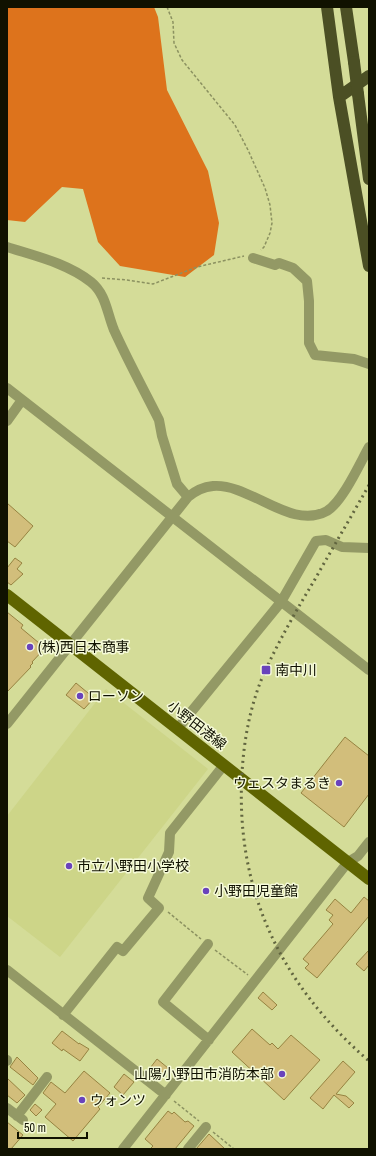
<svg xmlns="http://www.w3.org/2000/svg" width="376" height="1156" viewBox="0 0 376 1156" font-family="'Archivo Narrow','Noto Sans JP',sans-serif">
<style>
.built{fill:#cdd588}
.forest{fill:#dd731c}
.building{fill:#d2be7b;stroke:#968341}
.lines{fill:none;stroke-linecap:round;stroke-linejoin:round}
.path{stroke:#8b9160;stroke-width:1.5;stroke-dasharray:3 2;stroke-linecap:butt}
.minor{stroke:#939965;stroke-width:10}
.major{stroke:#5f6400;stroke-width:12}
.highway{stroke:#4b4f24;stroke-width:12}
.rail{stroke:#61653f;stroke-width:3;stroke-dasharray:2 4;stroke-linecap:butt}
.highway-bridge{stroke:#4b4f24;stroke-width:12}
.poi-dot{fill:#6943bc;stroke:#f5fad8;stroke-width:1.5}
.labels{text-anchor:middle;dominant-baseline:central;stroke-width:3;stroke-linejoin:round;paint-order:stroke}
.poi-label{font-size:14px;fill:#101100;stroke:#f5fad8;text-anchor:start}
.street-label{font-size:14px;fill:#101100;stroke:#f5fad8}
</style>
<rect width="100%" height="100%" fill="#d4dc98"/>
<!-- built -->
<path class="built" d="M 106,689 L 208,769 L 60,957 L 7,916 L 7,816 Z"/>
<!-- forest -->
<path class="forest" d="M 7,7 L 154,7 L 158,17 L 167,90 L 208,171 L 219,223 L 214,255 L 185,277 L 120,266 L 98,242 L 83,189 L 62,187 L 25,222 L 7,220 Z"/>
<!-- building -->
<path class="building" d="M 7,503 L 33,526 L 15,547 L 7,541 Z
M 15,558 L 22,563 L 17,569 L 23,574 L 11,585 L 7,582 L 7,568 Z
M 7,612 L 23,625 L 21,628 L 45,648 L 32,662 L 33,663 L 30,666 L 31,667 L 7,692 Z
M 76,683 L 94,698 L 84,709 L 66,695 Z
M 345,737 L 369,756 L 369,794 L 344,827 L 301,793 Z
M 364,897 L 369,901 L 369,916 L 317,978 L 305,968 L 309,964 L 303,959 L 333,924 L 329,920 L 333,915 L 326,910 L 335,899 L 351,913 Z
M 369,950 L 369,965 L 364,971 L 356,964 Z
M 263,992 L 277,1005 L 272,1010 L 258,998 Z
M 252,1029 L 270,1045 L 272,1043 L 278,1049 L 291,1035 L 320,1060 L 284,1100 L 232,1052 Z
M 62,1031 L 79,1044 L 79,1043 L 89,1049 L 80,1061 L 63,1049 L 62,1051 L 52,1043 Z
M 17,1057 L 38,1078 L 33,1085 L 10,1067 Z
M 157,1059 L 168,1068 L 157,1080 L 147,1072 Z
M 343,1061 L 355,1072 L 336,1094 L 346,1096 L 354,1103 L 349,1108 L 334,1095 L 323,1109 L 310,1098 Z
M 84,1071 L 110,1093 L 98,1107 L 100,1109 L 73,1141 L 45,1117 L 56,1104 L 43,1093 L 51,1082 L 65,1093 Z
M 124,1074 L 134,1082 L 123,1095 L 114,1087 Z
M 7,1078 L 25,1095 L 17,1103 L 7,1095 Z
M 35,1104 L 42,1110 L 36,1116 L 30,1110 Z
M 168,1111 L 172,1114 L 174,1112 L 185,1122 L 188,1121 L 194,1126 L 175,1149 L 150,1149 L 153,1146 L 145,1139 Z
M 7,1122 L 23,1135 L 11,1149 L 7,1149 Z
M 209,1134 L 225,1149 L 196,1149 Z"/>
<g class="lines">
<!-- path -->
<path class="path" d="M 167,7 L 173,22 L 174,43 L 182,60 L 235,125 L 248,150 L 265,188 L 270,205 L 272,223 L 270,233 L 264,247 L 261,250
M 102,278 L 127,280 L 153,284 L 197,267 L 244,256
M 168,912 L 201,939
M 215,950 L 248,975
M 174,1101 L 199,1121
M 213,1132 L 234,1149"/>
<!-- minor -->
<path class="minor" d="M 7,247 C 35,256 67,263 91,282 C 106,294 107,313 114,330 C 128,361 144,390 159,420 L 162,436 L 177,484 L 188,497
M 253,258 L 275,265 L 279,263 L 293,268 L 307,281 L 309,301 L 309,343 L 315,355 L 354,359 L 369,364
M 7,388 L 369,670
M 7,421 L 22,400
M 7,724 L 188,497 C 195,491 203,487 213,486 C 250,483 291,531 327,511 C 343,501 360,463 369,447
M 178,728 L 281,602 L 316,541 L 326,540 L 342,547 L 369,548
M 208,944 L 163,1002 L 209,1040
M 7,970 L 166,1095
M 63,1015 L 117,947 L 123,951 L 159,908 L 148,898 L 169,852 L 170,833 L 224,765
M 7,1061 L 7,1060
M 7,1108 L 23,1120
M 17,1116 L 47,1077
M 123,1149 L 348,862 L 358,856 L 369,842
M 188,1149 L 206,1127"/>
<!-- major -->
<path class="major" d="M 7,595 L 369,879"/>
<!-- highway -->
<path class="highway" d="M 327,7 L 339,97 L 369,266
M 346,7 L 354,62
M 358,94 L 369,179
M 339,97 L 369,76"/>
<!-- rail -->
<path class="rail" d="M 369,485 C 351,517 332,549 314,581 C 297,609 280,639 266,669 C 251,701 244,738 242,773 C 235,890 281,985 369,1061"/>
<!-- highway-bridge -->
<path class="highway-bridge" d="M 354,62 L 358,94"/>
</g>
<!-- markers -->
<g class="poi-dot">
<circle cx="30" cy="647" r="4"/>
<rect x="261" y="665" width="10" height="10" rx="2"/>
<circle cx="80" cy="696" r="4"/>
<circle cx="339" cy="783" r="4"/>
<circle cx="69" cy="866" r="4"/>
<circle cx="206" cy="891" r="4"/>
<circle cx="282" cy="1074" r="4"/>
<circle cx="82" cy="1100" r="4"/>
</g>
<g class="labels">
<!-- poi labels -->
<g class="poi-label">
<text x="38" y="647">(株)西日本商事</text>
<text x="275" y="670">南中川</text>
<text x="88" y="696">ローソン</text>
<text x="331" y="783" text-anchor="end">ウェスタまるき</text>
<text x="77" y="866">市立小野田小学校</text>
<text x="214" y="891">小野田児童館</text>
<text x="274" y="1074" text-anchor="end">山陽小野田市消防本部</text>
<text x="90" y="1100">ウォンツ</text>
</g>
<!-- street labels -->
<g class="street-label">
<text transform="translate(197 725) rotate(38)">小野田港線</text>
</g>
</g>
<!-- border -->
<rect width="376" height="1156" fill="none" stroke="#101100" stroke-width="16"/>
<!-- scale -->
<path d="M18 1132v6h69v-6" fill="none" stroke="#101100" stroke-width="2"/>
<text x="24" y="1132" font-size="12" fill="#101100" stroke="#f5fad8" stroke-width="3" paint-order="stroke">50 m</text>
</svg>
